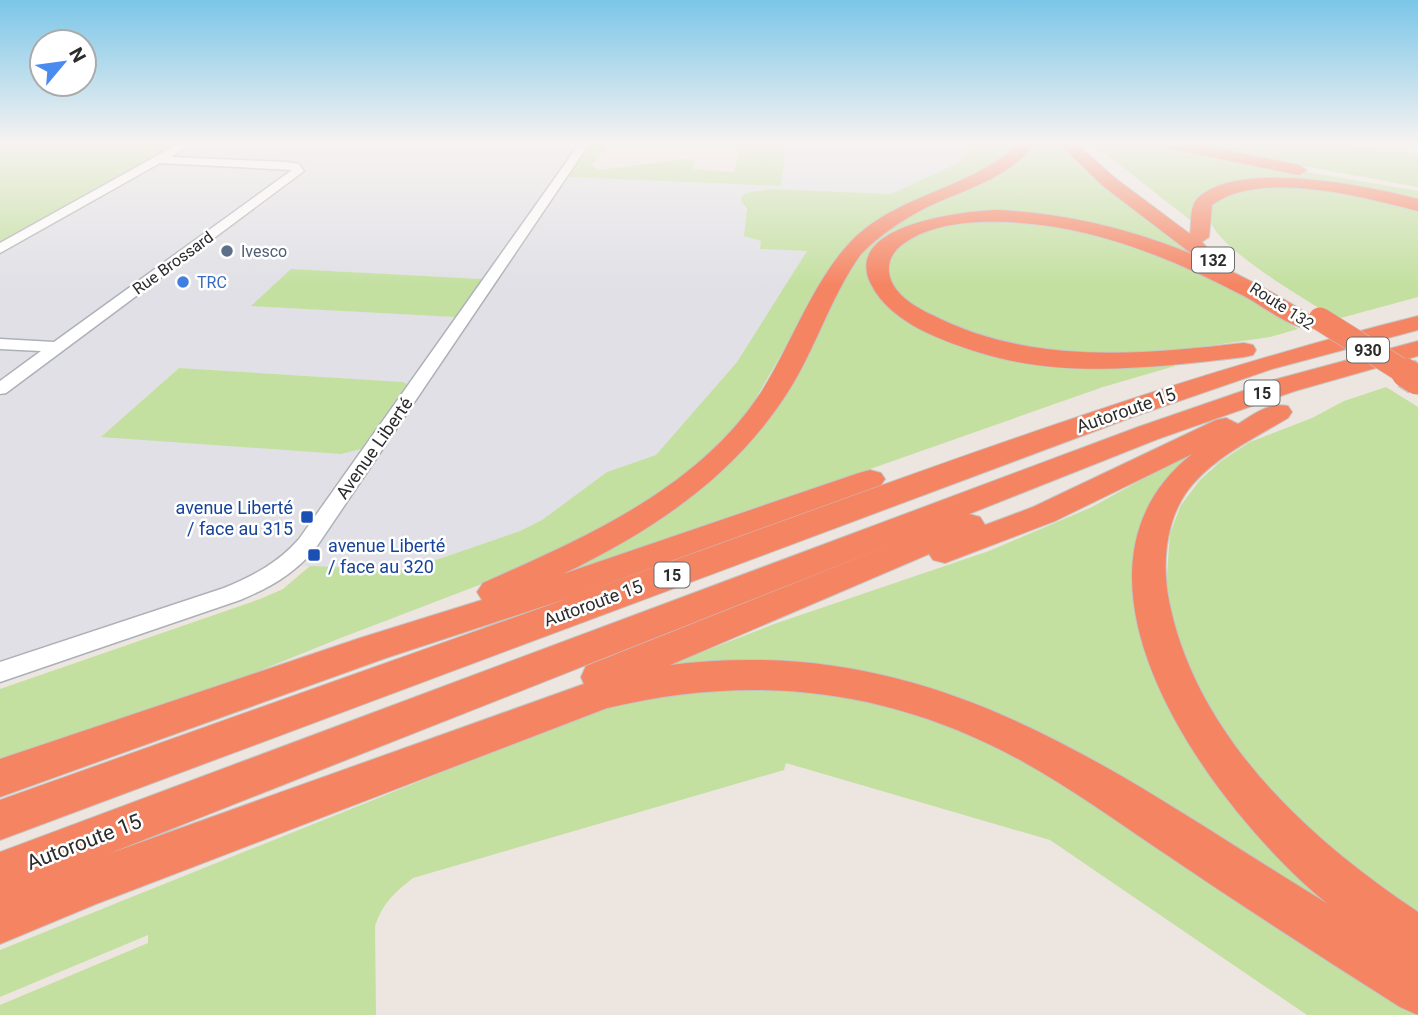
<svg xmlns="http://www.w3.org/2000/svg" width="1418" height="1015" viewBox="0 0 1418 1015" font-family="Roboto,sans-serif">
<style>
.industrial{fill:#e0e0e6}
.green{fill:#c3e0a0}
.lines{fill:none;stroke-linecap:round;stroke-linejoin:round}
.minor-casing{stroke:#acb1b8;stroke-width:3}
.highway-casing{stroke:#c4c4c4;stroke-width:2}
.minor{fill:#fff;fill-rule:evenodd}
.highway{fill:#f58462;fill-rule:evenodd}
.highway-bridge-far1-casing{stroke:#c4c4c4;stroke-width:24;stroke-linecap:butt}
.highway-bridge-casing{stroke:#c4c4c4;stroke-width:32;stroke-linecap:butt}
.highway-bridge-far1{stroke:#f58462;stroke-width:23}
.highway-bridge{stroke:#f58462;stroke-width:29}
.service-dot{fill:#5c6f8a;stroke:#fff;stroke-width:2.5}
.shop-dot{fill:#3f7fe0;stroke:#fff;stroke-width:2.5}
.transit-dot{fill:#1a4fb4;stroke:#fff;stroke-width:2.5}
.labels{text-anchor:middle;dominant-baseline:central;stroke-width:5;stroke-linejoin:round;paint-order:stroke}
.far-service-label{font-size:16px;fill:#4e5e75;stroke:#fff;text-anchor:start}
.shield{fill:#fff;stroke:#6b6b6b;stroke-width:2}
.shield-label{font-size:16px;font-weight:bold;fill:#2c2c2c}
.far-street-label{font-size:16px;fill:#2c2c2c;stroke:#fff}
.far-shop-label{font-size:16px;fill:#366cbe;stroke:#fff;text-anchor:start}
.street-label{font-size:18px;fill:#2c2c2c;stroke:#fff}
.transit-label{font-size:18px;fill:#164399;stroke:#fff;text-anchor:end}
.near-street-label{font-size:21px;fill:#2c2c2c;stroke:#fff}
</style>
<rect width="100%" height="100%" fill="#ede5e0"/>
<!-- industrial -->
<path class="industrial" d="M 195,144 L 578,144 L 482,279 L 291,269 L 253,306 L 455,317 L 407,384 L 403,382 L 179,368 L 102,436 L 341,454 L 361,449 L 287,552 L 265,570 L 234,584 L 0,661 L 0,398 L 304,174 L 307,169 L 302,165 L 290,163 L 174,156 Z
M 786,144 L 973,145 L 958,163 L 891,194 L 768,189 L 758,190 L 741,201 L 761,241 L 761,249 L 807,251 L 737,362 L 656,455 L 607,472 L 542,520 L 520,531 L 407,570 L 301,566 L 309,561 L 325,537 L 568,177 L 781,186 Z
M 170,163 L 286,168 L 291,172 L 60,338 L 46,341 L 0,338 L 0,255 L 160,164 Z
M 0,349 L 33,351 L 36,353 L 0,381 Z"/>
<!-- green -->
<path class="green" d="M 0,144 L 179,144 L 0,243 Z
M 591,144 L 607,147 L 592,165 L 599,170 L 685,159 L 695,160 L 693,169 L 734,172 L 739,154 L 738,151 L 731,149 L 729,144 L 786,144 L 781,186 L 568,177 Z
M 973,144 L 1019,144 L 988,168 L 868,228 L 852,241 L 832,266 L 748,412 L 701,462 L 629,514 L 545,560 L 338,639 L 163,710 L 0,766 L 0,689 L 260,599 L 283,589 L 310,566 L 407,570 L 520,531 L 542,520 L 607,472 L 656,455 L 737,362 L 807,251 L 760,249 L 761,241 L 744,236 L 747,209 L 741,201 L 742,196 L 747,193 L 768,189 L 891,194 L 958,163 Z
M 1032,144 L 1056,144 L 1093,178 L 1208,264 L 1115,228 L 1067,219 L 920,224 L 871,275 L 967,345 L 1173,364 L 1175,366 L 1103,387 L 509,596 L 699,486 L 847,270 L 879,233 Z
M 1093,144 L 1164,144 L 1244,161 L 1418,191 L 1418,203 L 1359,189 L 1228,186 L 1195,220 L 1190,220 Z
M 1182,144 L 1324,144 L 1418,153 L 1418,187 Z
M 1279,186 L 1330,189 L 1418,208 L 1418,297 L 1337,319 C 1311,303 1216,248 1210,220 C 1209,216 1211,209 1211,204 L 1243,189 Z
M 979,220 L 1071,225 L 1198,268 L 1298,329 L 1270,337 L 1146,355 L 1037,352 L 939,323 L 900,297 L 886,274 L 888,258 L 899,244 L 936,227 Z
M 291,269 L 482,279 L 455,317 L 251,306 Z
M 179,368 L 403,382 L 407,384 L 361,449 L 341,454 L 101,437 Z
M 1386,387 L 1418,407 L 1418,920 L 1350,873 L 1238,757 L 1200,692 L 1174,629 L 1166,588 L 1170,533 L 1181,505 L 1200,480 L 1221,461 L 1250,442 L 1312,418 L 1344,401 Z
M 1200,447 L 1170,476 L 1152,502 L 1142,528 L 1136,562 L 1169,695 L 1418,955 L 996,720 L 675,669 L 671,664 L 774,624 L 989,551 L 1092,507 Z
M 808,689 L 892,705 L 932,718 L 1018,756 L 1418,1015 L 1307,1015 L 1050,840 L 786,763 L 784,770 L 413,878 C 395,892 382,904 375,926 L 376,1015 L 0,1015 L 0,1005 L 148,943 L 148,935 L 0,997 L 0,950 L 582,716 L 630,700 L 677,692 Z"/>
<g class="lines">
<defs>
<path id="minor" d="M 178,144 L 191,144 L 171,157 L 286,162 L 299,164 L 304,171 L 6,393 L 0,394 L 0,381 L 41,351 L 0,349 L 0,339 L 54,342 L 292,170 L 160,163 L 0,253 L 0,243 Z
M 579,144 L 589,144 L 315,549 C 294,574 269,588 240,600 L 0,682 L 0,662 L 224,588 C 253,576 278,563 299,539 Z"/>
<path id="highway" d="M 1017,144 L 1034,144 C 1010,178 963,190 927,207 C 902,220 881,234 861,254 C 833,293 818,341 794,382 C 740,473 656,529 563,574 L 859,473 L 870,470 L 881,473 L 885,479 L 881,485 L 577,595 C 855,497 1132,387 1418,316 L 1418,330 L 1272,369 L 1130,418 L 0,840 L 0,800 L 569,598 L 386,658 L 0,797 L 0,759 L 360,638 L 482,600 L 477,592 L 483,583 C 584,538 696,490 760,394 C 792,345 817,269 861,232 C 905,194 982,183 1017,144 Z
M 1059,144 L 1077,144 L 1115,178 L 1190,234 C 1192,222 1189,207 1198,198 C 1238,159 1368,186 1418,199 L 1418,211 C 1362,197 1261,169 1212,205 L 1209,237 L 1202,242 L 1209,250 L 1206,254 L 1192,254 L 1103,186 Z
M 1164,144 L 1196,144 L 1299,165 L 1307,170 L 1299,175 L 1172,149 Z
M 997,210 C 1111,215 1220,257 1314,318 L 1318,323 L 1314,328 C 1296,333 1262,305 1244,296 C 1169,257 1094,226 1009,222 C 979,221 948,222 920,234 C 904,242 887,252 889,272 C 891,293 915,307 932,315 C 1030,365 1138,355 1244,343 L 1253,345 L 1256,350 L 1253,355 L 1244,357 C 1158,367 1065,379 981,353 C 943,341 890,323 871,284 C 841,225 963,211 997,210 Z
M 1418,341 L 1418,356 L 1295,391 L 1158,439 L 969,514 L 980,517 L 985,525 L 1033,507 L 1216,420 L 1226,418 L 1238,424 C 1254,414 1269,402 1288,406 L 1292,412 L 1288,418 C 1253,439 1210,459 1186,493 C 1165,524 1162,565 1169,601 C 1196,736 1308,839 1418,912 L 1418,1015 L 1400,1007 C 1321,957 1242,906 1164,853 C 1112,818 1060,780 1003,751 C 875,686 745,675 607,708 L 96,904 L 0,944 L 0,852 L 1138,427 L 1277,379 ZM 1192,454 C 1037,577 1219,816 1328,904 C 1113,773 939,631 670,665 L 929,554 L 933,560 L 945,563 L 1055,521 ZM 895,543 L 586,666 L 581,677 L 584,684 L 108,854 Z"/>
</defs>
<!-- minor casing -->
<use href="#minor" class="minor-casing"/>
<!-- highway casing -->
<use href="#highway" class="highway-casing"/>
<!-- minor -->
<use href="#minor" class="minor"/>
<!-- highway -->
<use href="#highway" class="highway"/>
<defs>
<path id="highway-bridge-far1" d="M 1320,319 L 1409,375"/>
<path id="highway-bridge" d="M 1406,373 L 1417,380"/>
</defs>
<!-- highway-bridge-far1 casing -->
<use href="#highway-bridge-far1" class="highway-bridge-far1-casing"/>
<!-- highway-bridge casing -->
<use href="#highway-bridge" class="highway-bridge-casing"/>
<!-- highway-bridge-far1 -->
<use href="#highway-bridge-far1" class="highway-bridge-far1"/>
<!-- highway-bridge -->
<use href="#highway-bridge" class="highway-bridge"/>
</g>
<!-- sky -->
<linearGradient id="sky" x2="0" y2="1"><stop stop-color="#7bc6e8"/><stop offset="0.5" stop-color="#f7f3f1"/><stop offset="1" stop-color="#f7f3f1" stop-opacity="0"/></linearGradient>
<rect width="1418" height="286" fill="url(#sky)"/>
<!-- markers -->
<circle class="service-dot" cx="227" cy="251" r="7"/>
<circle class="shop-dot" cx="183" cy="282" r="7"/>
<g class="transit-dot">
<rect x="300" y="510" width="14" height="14" rx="3.5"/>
<rect x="307" y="548" width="14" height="14" rx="3.5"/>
</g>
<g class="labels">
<!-- far-service labels -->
<g class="far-service-label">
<text x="241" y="251">Ivesco</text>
</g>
<!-- shield labels -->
<g class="shield">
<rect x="1192" y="247.5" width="42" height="25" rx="5"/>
<rect x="1347" y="337.5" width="42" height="25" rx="5"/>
<rect x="1244.5" y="380.5" width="35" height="25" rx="5"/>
<rect x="654.5" y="562.5" width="35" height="25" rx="5"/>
</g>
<g class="shield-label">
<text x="1213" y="260">132</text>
<text x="1368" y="350">930</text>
<text x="1262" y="393">15</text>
<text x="672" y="575">15</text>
</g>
<!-- far-street labels -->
<g class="far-street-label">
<text transform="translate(173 263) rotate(-36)">Rue Brossard</text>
<text transform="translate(1282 306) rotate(33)">Route 132</text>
</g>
<!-- far-shop labels -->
<g class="far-shop-label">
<text x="197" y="282">TRC</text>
</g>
<!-- street labels -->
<g class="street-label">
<text transform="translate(1126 410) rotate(-19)">Autoroute 15</text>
<text transform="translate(374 448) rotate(-55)">Avenue Liberté</text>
<text transform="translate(593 603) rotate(-20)">Autoroute 15</text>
</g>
<!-- transit labels -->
<g class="transit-label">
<text x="293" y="507">avenue Liberté<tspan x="293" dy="21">/ face au 315</tspan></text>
<text x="328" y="545" text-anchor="start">avenue Liberté<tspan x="328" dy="21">/ face au 320</tspan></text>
</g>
<!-- near-street labels -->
<g class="near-street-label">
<text transform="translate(84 842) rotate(-21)">Autoroute 15</text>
</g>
</g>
<!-- north arrow -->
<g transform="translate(63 63) rotate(61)"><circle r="33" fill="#ffffff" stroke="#ababab" stroke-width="2"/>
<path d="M0-5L12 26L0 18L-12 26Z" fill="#4a8bf0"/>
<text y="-10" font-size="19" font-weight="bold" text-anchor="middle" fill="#2c2c2c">N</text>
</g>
</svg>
